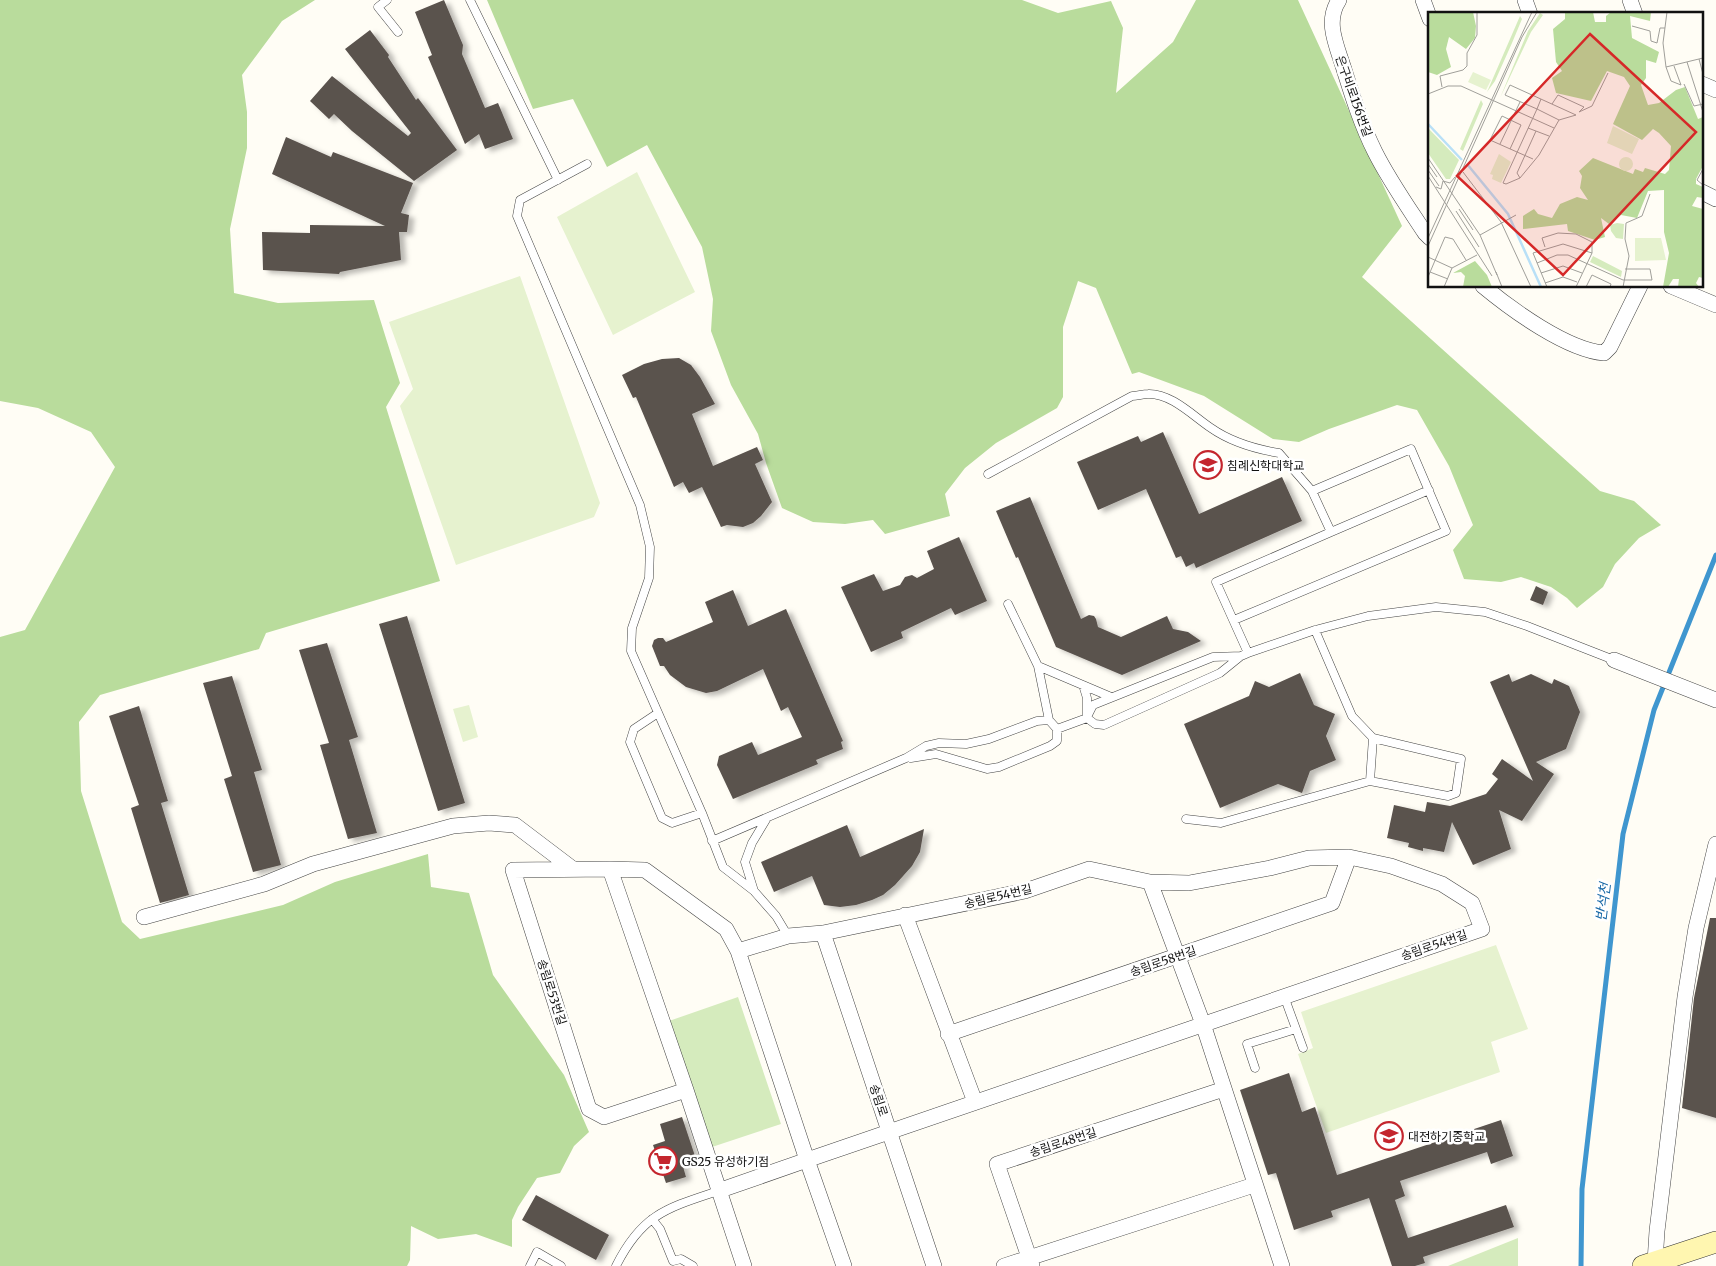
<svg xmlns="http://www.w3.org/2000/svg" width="1716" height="1266" viewBox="0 0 1716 1266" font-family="Merriweather,'Noto Sans KR',serif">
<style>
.green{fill:#d5ebbd}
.forest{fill:#b9dc9c}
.pitch{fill:#e6f2cf}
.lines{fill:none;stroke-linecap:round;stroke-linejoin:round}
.stream{stroke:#3f96cf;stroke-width:5}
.building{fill:#5a524d;filter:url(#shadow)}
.lane-casing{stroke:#444;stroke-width:9}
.street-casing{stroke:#444;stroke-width:16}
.secondary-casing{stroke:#333;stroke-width:22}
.lane{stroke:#fff;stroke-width:8}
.street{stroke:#fff;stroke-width:15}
.secondary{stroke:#fff6b0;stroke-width:21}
.labels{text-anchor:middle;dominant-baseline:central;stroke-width:5;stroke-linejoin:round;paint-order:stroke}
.street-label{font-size:12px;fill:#111;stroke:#fff}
.poi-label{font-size:12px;fill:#111;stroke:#fff;text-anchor:start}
.water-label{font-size:14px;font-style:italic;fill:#1768a6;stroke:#fff}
.inset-river{fill:none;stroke:#b9e0f7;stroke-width:2.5}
.inset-road{fill:none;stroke:#a09f9a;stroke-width:1}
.view{fill:#d62828;fill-opacity:0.15;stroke:#d62828;stroke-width:2.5}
.inset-edge{fill:none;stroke:#111;stroke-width:2.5}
</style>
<defs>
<filter id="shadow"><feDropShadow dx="5.5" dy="3" stdDeviation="2.5" flood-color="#0004"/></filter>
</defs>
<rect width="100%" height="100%" fill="#fffdf5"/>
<!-- green -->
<path class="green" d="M 738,997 L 781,1124 L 712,1147 L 669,1021 Z
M 1518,1238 L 1518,1266 L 1448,1266 Z"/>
<!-- forest -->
<path class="forest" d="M 0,0 L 315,0 L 282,21 L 242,75 L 247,112 L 247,148 L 230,229 L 234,293 L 278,303 L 374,300 L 400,383 L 386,407 L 440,581 L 266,633 L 259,649 L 100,695 L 79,722 L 81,791 L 122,922 L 140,939 L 283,905 L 335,882 L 428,854 L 431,887 L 469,893 L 493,975 L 564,1075 L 589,1132 L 574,1146 L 560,1173 L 537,1178 L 518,1207 L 512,1220 L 512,1247 L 476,1234 L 438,1239 L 411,1226 L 410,1260 L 407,1266 L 0,1266 L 0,637 L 25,630 L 115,467 L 91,432 L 38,408 L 0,401 Z
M 487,0 L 1022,0 L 1058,13 L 1111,1 L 1123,28 L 1116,93 L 1173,42 L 1196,0 L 1298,0 L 1402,226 L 1362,277 L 1600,491 L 1634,501 L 1661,525 L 1639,538 L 1615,564 L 1603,587 L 1577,608 L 1567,598 L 1551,587 L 1521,577 L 1501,582 L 1464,579 L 1453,550 L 1473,525 L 1449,466 L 1417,410 L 1397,405 L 1329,429 L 1299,442 L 1273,439 L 1204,396 L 1139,372 L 1132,374 L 1096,288 L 1078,281 L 1063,327 L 1063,397 L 1057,408 L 996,443 L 965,468 L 945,494 L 950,516 L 885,534 L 873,520 L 845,524 L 813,522 L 782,508 L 766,463 L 758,434 L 731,385 L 711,331 L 713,299 L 702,247 L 647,145 L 607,167 L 573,99 L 533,109 Z"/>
<!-- pitch -->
<path class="pitch" d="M 637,172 L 695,292 L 613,335 L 557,217 Z
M 520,276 L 600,503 L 594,517 L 456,565 L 400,406 L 413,389 L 389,322 Z
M 469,705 L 478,737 L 463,742 L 453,709 Z
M 1496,945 L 1528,1029 L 1491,1042 L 1500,1072 L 1326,1133 L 1298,1054 L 1313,1048 L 1301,1012 Z"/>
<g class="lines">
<!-- stream -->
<path class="stream" d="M 1581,1266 L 1582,1189 L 1623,834 L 1654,710 L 1716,555"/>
</g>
<!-- building -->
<path class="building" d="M 444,0 L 463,45 L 462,54 L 485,108 L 498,103 L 513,139 L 485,149 L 479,134 L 465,144 L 428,57 L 432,55 L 415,12 Z
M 370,30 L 389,55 L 388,57 L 416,100 L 418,98 L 457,150 L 414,181 L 352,131 L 334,114 L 329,119 L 310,101 L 332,76 L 408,136 L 411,133 L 345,49 Z
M 286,137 L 331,157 L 333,152 L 413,183 L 401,213 L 409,215 L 407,232 L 399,232 L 401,260 L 340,272 L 339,274 L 263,270 L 262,232 L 310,233 L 310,225 L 385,226 L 272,174 Z
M 679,358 L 691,365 L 700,377 L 715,404 L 692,414 L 713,466 L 757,447 L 763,460 L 755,464 L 772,502 L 761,516 L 753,523 L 743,527 L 727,525 L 721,527 L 702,487 L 689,493 L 683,482 L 674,487 L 636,397 L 633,398 L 622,375 L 644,364 L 662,359 Z
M 1163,432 L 1199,514 L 1282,477 L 1302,521 L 1196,568 L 1194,563 L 1186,567 L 1181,556 L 1176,558 L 1146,489 L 1098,510 L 1077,462 L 1138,436 L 1141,442 Z
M 1030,497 L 1081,619 L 1089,615 L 1094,616 L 1096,619 L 1098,627 L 1121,637 L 1167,616 L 1173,629 L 1188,632 L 1201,641 L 1122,675 L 1056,647 L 1018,557 L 1016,558 L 996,511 Z
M 959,537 L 987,601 L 955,615 L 951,608 L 901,632 L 903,638 L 871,652 L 841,587 L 874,574 L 883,591 L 900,585 L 905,577 L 912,575 L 917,578 L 934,569 L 927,551 Z
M 1536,586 L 1548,592 L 1543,605 L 1530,600 Z
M 733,590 L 748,626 L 786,609 L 843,741 L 841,742 L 843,749 L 816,760 L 818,764 L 733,799 L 717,765 L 719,756 L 752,742 L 758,755 L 802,737 L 788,707 L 781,711 L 763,669 L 717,691 L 706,693 L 686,687 L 670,675 L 664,666 L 660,666 L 652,646 L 654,640 L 658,638 L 663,638 L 666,642 L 713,622 L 705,602 Z
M 407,616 L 465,803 L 438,811 L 379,624 Z
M 327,643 L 358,737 L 349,740 L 377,833 L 348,839 L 320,745 L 329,743 L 299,650 Z
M 1300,673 L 1314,705 L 1335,714 L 1326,736 L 1336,760 L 1310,771 L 1302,793 L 1278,784 L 1220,808 L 1184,724 L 1249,696 L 1255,681 L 1269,687 Z
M 1509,674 L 1512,682 L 1531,674 L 1552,684 L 1554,679 L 1569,686 L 1580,712 L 1566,749 L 1536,762 L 1554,774 L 1522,821 L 1499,810 L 1511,849 L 1473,865 L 1452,822 L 1444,852 L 1423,848 L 1423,851 L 1408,847 L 1409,843 L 1387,838 L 1394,805 L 1425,812 L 1427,802 L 1450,806 L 1486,794 L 1498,779 L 1492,774 L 1502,759 L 1533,781 L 1490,682 Z
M 232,676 L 262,770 L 254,772 L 281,865 L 253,872 L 224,779 L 232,776 L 203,683 Z
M 139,706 L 168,801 L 161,803 L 189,895 L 160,903 L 131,808 L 139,805 L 109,716 Z
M 847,825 L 860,857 L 924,829 L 920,852 L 912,866 L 895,885 L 883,895 L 872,900 L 856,905 L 840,907 L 824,905 L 812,876 L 774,892 L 761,862 Z
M 1710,918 L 1716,918 L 1716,1118 L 1682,1108 L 1694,998 Z
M 1289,1073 L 1302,1112 L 1315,1107 L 1337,1175 L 1501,1120 L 1513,1156 L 1491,1164 L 1487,1152 L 1400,1181 L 1405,1196 L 1395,1200 L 1408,1238 L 1506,1205 L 1514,1227 L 1423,1257 L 1425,1263 L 1415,1266 L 1392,1266 L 1369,1198 L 1331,1211 L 1333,1217 L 1294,1230 L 1276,1173 L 1268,1175 L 1240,1090 Z
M 682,1117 L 696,1159 L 682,1163 L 686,1177 L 666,1183 L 653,1145 L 665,1141 L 660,1124 Z
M 536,1195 L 609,1235 L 596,1260 L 522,1220 Z"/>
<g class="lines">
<defs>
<path id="lane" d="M 387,0 L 378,7 L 398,32
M 470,0 L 558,180
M 587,164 L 520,200 L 517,216 L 640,505 L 650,547 L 649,578 L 632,628 L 631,651 L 702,813 L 723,867 L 754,891 L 776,916 L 788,936
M 988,474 L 1132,396 C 1137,396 1143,394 1148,394 C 1171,393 1193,416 1211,428 C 1231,442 1255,449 1279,453 L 1312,491 L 1331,532 L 1216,582 L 1248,653
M 1331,532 L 1429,490
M 1234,620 L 1446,531 L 1411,449 L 1312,491
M 1038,666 L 1111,697
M 1083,685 L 1087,698 L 1087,718 L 1095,724 L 1104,725 L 1220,673 L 1241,656 L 1248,653 L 1315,630 L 1368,616 L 1436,607 L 1485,612 L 1527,626 L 1614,660
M 658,713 L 634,729 L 630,742 L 662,818 L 672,823 L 702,813
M 1088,715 L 1093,705 L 1213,657 L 1241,656
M 1057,729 L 1087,718
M 911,758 L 936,754 L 987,769 L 999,767 L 1050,746 L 1057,741 L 1057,729 L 1049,720 L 1038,666 L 1008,604
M 1370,781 L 1448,796 L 1456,793 L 1461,759 L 1373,738
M 1186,819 L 1221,823 L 1370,781 L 1373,738 L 1352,716 L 1315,630
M 712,841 L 906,758 L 926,746 L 939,743 L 966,744 L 989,739 L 1037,721 L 1049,720
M 754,891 L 745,862 L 752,843 L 767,818
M 1284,996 L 1303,1048
M 1255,1068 L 1247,1044 L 1296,1029
M 652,1219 L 660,1229 L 673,1261 L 681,1259 L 693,1266
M 530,1266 L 537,1252 L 561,1266
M 616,1266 C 642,1214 667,1208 718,1191"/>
<path id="street" d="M 1339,0 C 1325,21 1336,44 1343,66 C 1352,95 1361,124 1375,152 C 1389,180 1408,207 1425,233 L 1430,238
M 1423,0 L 1430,19
M 1525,0 L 1530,14
M 1630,0 L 1635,14
M 1702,84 L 1716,90
M 1702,192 L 1716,199
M 1483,286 C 1512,310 1567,350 1604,353 L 1610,347 L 1640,286
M 1671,286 L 1716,305
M 1614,660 L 1716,700
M 610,869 L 513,870 L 589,1109 L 604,1117 L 686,1090
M 1150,882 L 1203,1024 L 1282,1266
M 905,915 L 975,1102
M 144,917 L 264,884 L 313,864 L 453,826 L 489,823 L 515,825 L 573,869
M 823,933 L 934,1266
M 948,1034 L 1332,903 L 1349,857
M 718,1191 L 807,1160 L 738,951
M 1655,1262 L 1657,1231 L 1685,997 L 1696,928 L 1716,844
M 744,1266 L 686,1090 L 610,869 L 645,870 L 726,929 L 738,951 L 788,936 L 823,933 L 1025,891 L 1089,869 L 1150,882 L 1189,883 L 1270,868 L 1309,858 L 1349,857 L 1391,866 L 1442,884 L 1472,903 L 1482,929 L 807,1160 L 844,1266
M 1004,1266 L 1254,1185
M 1032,1266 L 997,1164 L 1224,1089"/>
<path id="secondary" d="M 1643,1266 L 1716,1242"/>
</defs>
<!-- lane casing -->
<use href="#lane" class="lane-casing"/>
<!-- street casing -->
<use href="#street" class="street-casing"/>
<!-- secondary casing -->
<use href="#secondary" class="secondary-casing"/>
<!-- lane -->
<use href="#lane" class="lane"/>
<!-- street -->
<use href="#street" class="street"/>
<!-- secondary -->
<use href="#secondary" class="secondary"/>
</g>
<!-- icons -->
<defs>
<symbol id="university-ring" viewBox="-11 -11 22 22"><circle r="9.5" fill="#fff" stroke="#c4262e" stroke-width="1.5"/><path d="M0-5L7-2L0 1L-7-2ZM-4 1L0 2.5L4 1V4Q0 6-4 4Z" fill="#c4262e"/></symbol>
<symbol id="school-ring" viewBox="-11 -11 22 22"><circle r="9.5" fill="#fff" stroke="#c4262e" stroke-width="1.5"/><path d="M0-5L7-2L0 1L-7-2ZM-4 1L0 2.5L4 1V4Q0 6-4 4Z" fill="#c4262e"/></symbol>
<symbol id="supermarket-ring" viewBox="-11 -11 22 22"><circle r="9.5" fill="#fff" stroke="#c4262e" stroke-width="1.5"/><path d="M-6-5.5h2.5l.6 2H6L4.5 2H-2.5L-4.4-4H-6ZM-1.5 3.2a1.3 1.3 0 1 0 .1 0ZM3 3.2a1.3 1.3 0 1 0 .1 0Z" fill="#c4262e"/></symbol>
</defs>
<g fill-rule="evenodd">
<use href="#university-ring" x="1192" y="449" width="32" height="32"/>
<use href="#school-ring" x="1373" y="1120" width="32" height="32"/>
<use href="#supermarket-ring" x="647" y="1145" width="32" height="32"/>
</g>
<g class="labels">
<!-- street labels -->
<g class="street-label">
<text transform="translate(1354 96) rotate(70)">은구비로156번길</text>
<text transform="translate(998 896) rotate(-13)">송림로54번길</text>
<text transform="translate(1434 945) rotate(-19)">송림로54번길</text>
<text transform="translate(1163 961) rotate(-19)">송림로58번길</text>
<text transform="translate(552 992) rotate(72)">송림로53번길</text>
<text transform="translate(879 1100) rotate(72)">송림로</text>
<text transform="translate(1063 1142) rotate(-18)">송림로48번길</text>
</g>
<!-- poi labels -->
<g class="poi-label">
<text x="1227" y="465">침례신학대학교</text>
<text x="1408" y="1136">대전하기중학교</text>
<text x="682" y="1161">GS25 유성하기점</text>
</g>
<!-- water labels -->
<g class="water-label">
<text transform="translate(1603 902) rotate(-83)">반석천</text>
</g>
</g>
<!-- overview -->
<g transform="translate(1428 12)">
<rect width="275" height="275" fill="#fffdf5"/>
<path d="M 112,1 L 115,3 L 103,20 L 72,86 L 100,19 ZM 92,4 L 94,7 L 84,31 L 67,69 L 59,80 ZM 53,88 L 55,92 L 35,139 L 32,137 ZM 0,116 L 31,148 L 22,167 L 18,167 L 0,141 ZM 189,211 L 196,212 L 195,227 L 188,226 L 183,219 L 182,213 ZM 165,244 L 194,259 L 193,265 L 162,250 Z" fill="#d5ebbd"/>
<path d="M 0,0 L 45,0 L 48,14 L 47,26 L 38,37 L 21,25 L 18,37 L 23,55 L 9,63 L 0,60 ZM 137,0 L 165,0 L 167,10 L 178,10 L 178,4 L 183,0 L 223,0 L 222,9 L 202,4 L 204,26 L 231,40 L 228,51 L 218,48 L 218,66 L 213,73 L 220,93 L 231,91 L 248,78 L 257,75 L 270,107 L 275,105 L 275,154 L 268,167 L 268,172 L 275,175 L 275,186 L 269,185 L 264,194 L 275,197 L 275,266 L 271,265 L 268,271 L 271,275 L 250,275 L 251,267 L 245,267 L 240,275 L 235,275 L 241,241 L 236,220 L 236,178 L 220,179 L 209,206 L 193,203 L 181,212 L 173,206 L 177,225 L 167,228 L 140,219 L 139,212 L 95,217 L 95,204 L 106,197 L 110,202 L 124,206 L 132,192 L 149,185 L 160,188 L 152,176 L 154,164 L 151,159 L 165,146 L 205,162 L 207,157 L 215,160 L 217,156 L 237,162 L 241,158 L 243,134 L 231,121 L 225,117 L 214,128 L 185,112 L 202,74 L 196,65 L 179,59 L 163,89 L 128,81 L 124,66 L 134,59 L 128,50 L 125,17 L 137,7 ZM 47,249 L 59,263 L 64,275 L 35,275 L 37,264 L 33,260 L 25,261 Z" fill="#b9dc9c"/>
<path d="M 45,60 L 63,68 L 58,78 L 40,70 ZM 185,114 L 211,127 L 204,142 L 179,131 ZM 71,142 L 83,150 L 73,171 L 64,167 L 65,163 L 62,162 ZM191 152a7 7 0 1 1 14 0a7 7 0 1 1-14 0ZM 207,226 L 233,226 L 238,248 L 207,249 Z" fill="#e6f2cf"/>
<path class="inset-river" d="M 0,112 L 34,148M 39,152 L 80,202 L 113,275"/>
<path class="inset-road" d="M 239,0 L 235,31 L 238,55 L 243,69 L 253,73M 204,14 L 222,19 L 223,29 L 229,31 L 232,16 L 237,16M 271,47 L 275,62M 259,50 L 275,100M 246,54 L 253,73M 238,55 L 275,46M 256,72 L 266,94 L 275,92M 82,73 L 148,103 L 131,108 L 111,143 L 92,166 L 78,172 L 75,171 L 109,97 L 77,83 ZM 14,75 L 12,64 L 35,58 L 39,54 L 39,41 L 49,23 L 49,0M 0,82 L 20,74 L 33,74 L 126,116M 113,87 L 109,97 L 131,108M 124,92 L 130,83 L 156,95 L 151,100M 151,100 L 164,94 L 180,61M 100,116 L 121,124M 72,132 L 92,90M 82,137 L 93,113 L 74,104 L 62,128 L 89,140 L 105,147M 0,146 L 52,223 L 69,263M 0,152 L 9,165M 275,157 L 269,168 L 275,173M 0,158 L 11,174M 35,160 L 73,210 L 103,275M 0,164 L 64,264M 92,166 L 89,161 L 108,119M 8,175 L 13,177 L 15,169 L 22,171 L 27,165M 31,197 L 45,218M 28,199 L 51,235M 52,223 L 88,203M 0,226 L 104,0M 0,234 L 94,25 L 109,0M 117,235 L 114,226 L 130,221 L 148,222 L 164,230 L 164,241 L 148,275M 0,245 L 24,256 L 49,243M 109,251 L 129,243 L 140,243 L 195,268 L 224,268 L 222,257 L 197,257M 2,260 L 20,267M 68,260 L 74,275M 113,261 L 135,254 L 154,261M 0,265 L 17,225 L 25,227 L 38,248M 117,271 L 135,265 L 149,270M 16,275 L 24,256M 119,275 L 105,241 L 135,232 L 164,241M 158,275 L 164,263 L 183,272 L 182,275M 195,275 L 201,244 L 197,227 L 198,211 L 214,204 L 222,182"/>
<path class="view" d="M 162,22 L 268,120 L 135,263 L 29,164 Z"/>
<rect width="275" height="275" class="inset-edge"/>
</g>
</svg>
